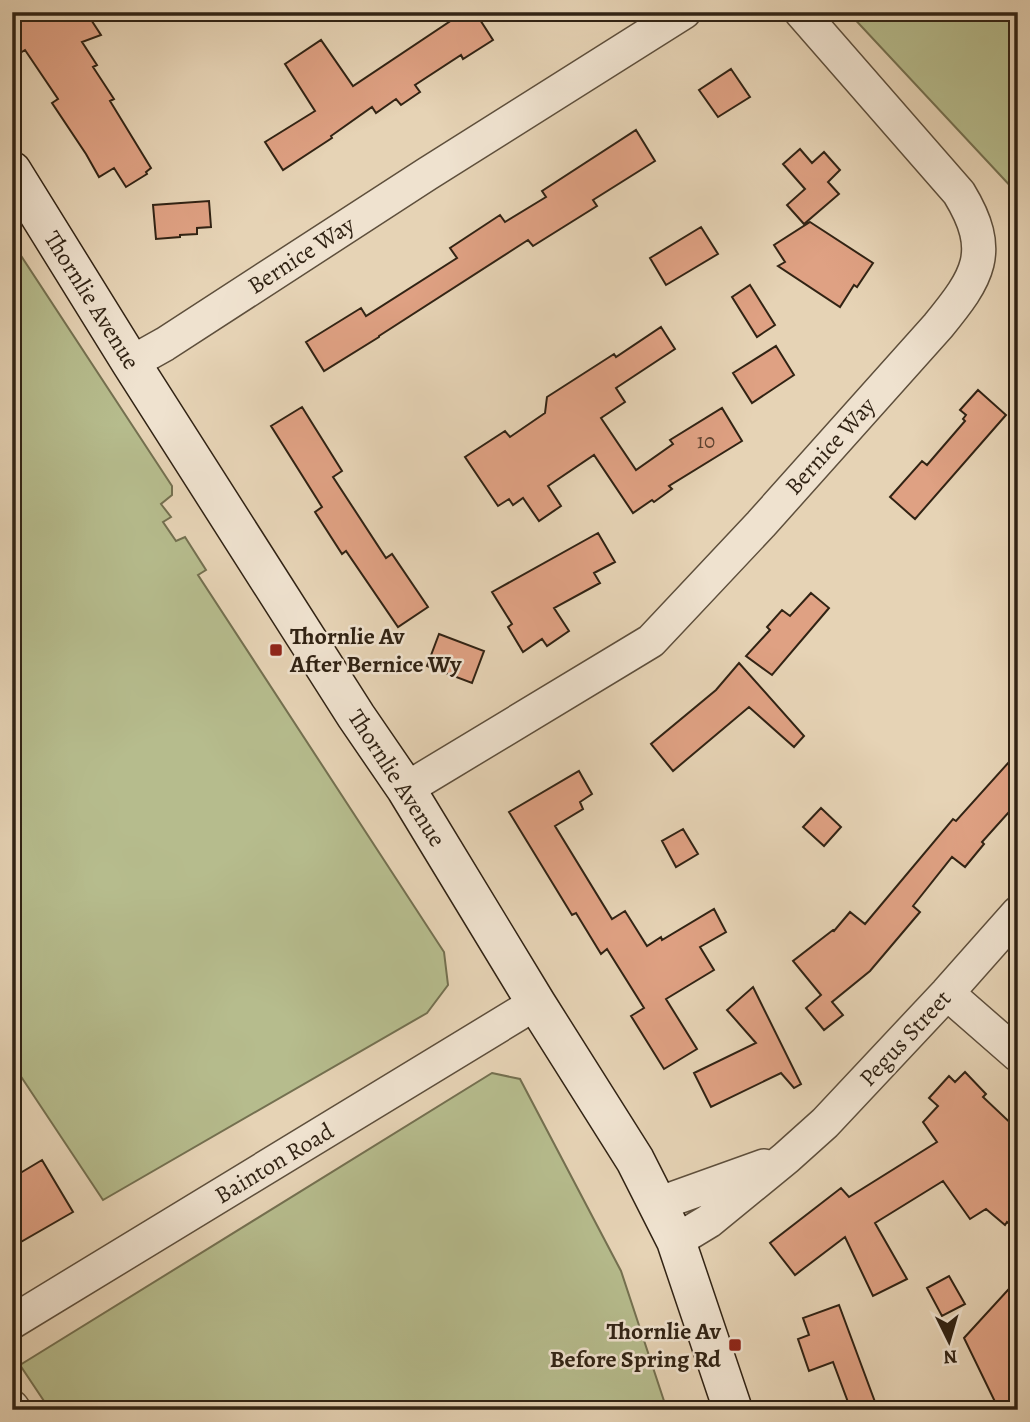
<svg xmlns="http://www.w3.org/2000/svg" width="1030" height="1422" viewBox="0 0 1030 1422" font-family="Alegreya,serif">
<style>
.green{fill:#b6bc8d;stroke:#747050;stroke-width:2}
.building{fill:#dfa183;stroke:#312314;stroke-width:2}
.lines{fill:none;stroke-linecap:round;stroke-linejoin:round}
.street-casing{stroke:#5e4f3c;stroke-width:36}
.secondary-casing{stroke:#312314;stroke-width:41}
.street{stroke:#efe2cf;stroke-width:33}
.secondary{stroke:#efe2cf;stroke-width:38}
.poi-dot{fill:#8f2418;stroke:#efe2cf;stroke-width:2.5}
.labels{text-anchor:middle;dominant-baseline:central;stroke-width:5;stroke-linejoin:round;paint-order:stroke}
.number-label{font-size:21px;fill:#5c4230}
.street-label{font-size:24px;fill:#312314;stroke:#efe2cf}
.poi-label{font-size:24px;font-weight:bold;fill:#312314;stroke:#efe2cf;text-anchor:start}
</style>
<rect width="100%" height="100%" fill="#e6d3b5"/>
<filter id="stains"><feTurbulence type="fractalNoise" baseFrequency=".00286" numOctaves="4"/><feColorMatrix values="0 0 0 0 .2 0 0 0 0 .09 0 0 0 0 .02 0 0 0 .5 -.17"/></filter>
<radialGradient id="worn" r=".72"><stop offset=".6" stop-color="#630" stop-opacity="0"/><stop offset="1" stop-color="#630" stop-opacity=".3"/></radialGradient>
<!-- green -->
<path class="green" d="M 848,12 L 1018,12 L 1018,188 L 1015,191 Z
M 12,242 L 172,486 L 172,495 L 161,504 L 171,517 L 163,522 L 176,541 L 185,537 L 206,570 L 198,575 L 444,952 L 448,985 L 427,1013 L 103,1200 L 12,1063 Z
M 492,1073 L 520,1079 L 621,1271 L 667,1410 L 50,1410 L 20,1365 Z"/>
<!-- building -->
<path class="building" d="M 12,12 L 86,12 L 101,35 L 82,42 L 97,65 L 93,67 L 114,99 L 110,101 L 151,168 L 146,172 L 147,174 L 126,187 L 114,168 L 99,177 L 86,154 L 52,103 L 58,99 L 25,50 L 12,58 Z
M 464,12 L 475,12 L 493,40 L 463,59 L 461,55 L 415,85 L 420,92 L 401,105 L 396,99 L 376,113 L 372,107 L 331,136 L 332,138 L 283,170 L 265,142 L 315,111 L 285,64 L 321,40 L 353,86 Z
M 731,69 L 750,97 L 718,117 L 699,90 Z
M 636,130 L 655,161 L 593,200 L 597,206 L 533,246 L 528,240 L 379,336 L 379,337 L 324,371 L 306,342 L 361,308 L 366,316 L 457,258 L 450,248 L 500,215 L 505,222 L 546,197 L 542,191 Z
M 800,149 L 812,163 L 824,152 L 840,170 L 828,182 L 839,194 L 804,224 L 787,205 L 805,189 L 783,164 Z
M 209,201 L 211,227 L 197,228 L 197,234 L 180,235 L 180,237 L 156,239 L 153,205 Z
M 810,222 L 873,263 L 857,287 L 854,285 L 840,307 L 778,266 L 785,262 L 774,245 Z
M 701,227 L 718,254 L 666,285 L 650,258 Z
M 750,285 L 775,325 L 757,337 L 732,297 Z
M 661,327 L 675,349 L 616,388 L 625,402 L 601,418 L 636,470 L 673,444 L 670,440 L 722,408 L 742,441 L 669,486 L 672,489 L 654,502 L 652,500 L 633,513 L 594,455 L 548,486 L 561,506 L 539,521 L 523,498 L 513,505 L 509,499 L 498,506 L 465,457 L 505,431 L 510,437 L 545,413 L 547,397 L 614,354 L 616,357 Z
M 776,346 L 794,375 L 752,403 L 733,373 Z
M 978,390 L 1006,415 L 915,519 L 890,497 L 922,461 L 927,465 L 965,421 L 963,419 L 966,415 L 960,410 Z
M 302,407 L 342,471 L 333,477 L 386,558 L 392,554 L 428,607 L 398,627 L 346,551 L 342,554 L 315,512 L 322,507 L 271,426 Z
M 598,533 L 615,562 L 594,573 L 600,583 L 554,608 L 569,631 L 547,646 L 542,639 L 523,652 L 508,627 L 512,624 L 492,592 Z
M 811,593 L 829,608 L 772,675 L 746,656 L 770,630 L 767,627 L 782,610 L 790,616 Z
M 439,634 L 484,651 L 472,683 L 427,666 Z
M 739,663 L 804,736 L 794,747 L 749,707 L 673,771 L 651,744 L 716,690 Z
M 1018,752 L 1018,802 L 982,842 L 984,844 L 965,867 L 952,857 L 913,906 L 920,912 L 870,971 L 832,1002 L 843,1015 L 824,1030 L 806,1008 L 821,995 L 793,961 L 833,930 L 834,931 L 850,912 L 865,924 L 953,819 L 956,821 Z
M 579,771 L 592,794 L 580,802 L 583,809 L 555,826 L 612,919 L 625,911 L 647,946 L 661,937 L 662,940 L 714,909 L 726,932 L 700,947 L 714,970 L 666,999 L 697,1049 L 664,1069 L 631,1016 L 644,1008 L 607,949 L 601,954 L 576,913 L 572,915 L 509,812 Z
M 821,808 L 841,827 L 824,846 L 803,827 Z
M 683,829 L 698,854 L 676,867 L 662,841 Z
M 753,987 L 801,1084 L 794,1088 L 781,1073 L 711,1107 L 694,1073 L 756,1043 L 727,1010 Z
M 965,1072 L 986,1094 L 983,1097 L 1018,1130 L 1018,1231 L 1007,1222 L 1005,1225 L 986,1209 L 970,1219 L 943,1181 L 875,1223 L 907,1279 L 873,1296 L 845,1237 L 795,1275 L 770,1243 L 841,1188 L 849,1197 L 937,1142 L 923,1122 L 938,1106 L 929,1098 L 949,1076 L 955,1082 Z
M 42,1160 L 73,1212 L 12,1247 L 12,1178 Z
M 949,1276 L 965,1304 L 942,1316 L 927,1288 Z
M 1018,1279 L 1018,1410 L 999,1410 L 964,1338 Z
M 839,1305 L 878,1410 L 851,1410 L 833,1362 L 809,1371 L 798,1339 L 809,1335 L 803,1318 Z"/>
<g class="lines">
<defs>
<path id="street" d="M 131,363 L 165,344 L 427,174 L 684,12
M 406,789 L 651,641 L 761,524 L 938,326 C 978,277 995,252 959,193 L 801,12
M 947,993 L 1018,1055
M 658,1204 L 764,1166
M 676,1241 L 709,1221 L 786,1158 L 825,1123 L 947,993 L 1018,913
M 12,1322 L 536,1003
M 12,1407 L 14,1410"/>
<path id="secondary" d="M 12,171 L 131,363 L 356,716 L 406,789 L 536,1003 L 635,1160 L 676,1241 L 733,1410"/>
</defs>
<!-- street casing -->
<use href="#street" class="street-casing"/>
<!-- secondary casing -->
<use href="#secondary" class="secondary-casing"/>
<!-- street -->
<use href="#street" class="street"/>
<!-- secondary -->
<use href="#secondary" class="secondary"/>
</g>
<!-- markers -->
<g class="poi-dot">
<rect x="269" y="643" width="14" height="14" rx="3.5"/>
<rect x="728" y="1338" width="14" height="14" rx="3.5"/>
</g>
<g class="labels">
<!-- number labels -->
<g class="number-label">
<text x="706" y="441">10</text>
</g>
<!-- street labels -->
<g class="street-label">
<text transform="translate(301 255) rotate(-33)">Bernice Way</text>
<text transform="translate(92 300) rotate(58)">Thornlie Avenue</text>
<text transform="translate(830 446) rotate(-48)">Bernice Way</text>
<text transform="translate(397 778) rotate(57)">Thornlie Avenue</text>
<text transform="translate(905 1038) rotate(-47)">Pegus Street</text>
<text transform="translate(274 1163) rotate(-31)">Bainton Road</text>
</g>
<!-- poi labels -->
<g class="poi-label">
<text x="290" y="636">Thornlie Av<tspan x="290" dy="28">After Bernice Wy</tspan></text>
<text x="721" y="1331" text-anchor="end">Thornlie Av<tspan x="721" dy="28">Before Spring Rd</tspan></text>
</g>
</g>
<!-- margin -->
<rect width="1030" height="1422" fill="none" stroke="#e6d3b5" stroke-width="42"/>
<rect x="14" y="14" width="1002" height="1394" fill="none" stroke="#312314" stroke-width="3.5"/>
<rect x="21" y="21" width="988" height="1380" fill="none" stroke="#312314" stroke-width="2"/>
<!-- north arrow -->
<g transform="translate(949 1341) rotate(175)" stroke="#efe2cf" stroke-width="5" paint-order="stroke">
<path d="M0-5L12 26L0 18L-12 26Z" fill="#312314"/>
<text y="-10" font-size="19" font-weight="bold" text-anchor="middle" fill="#312314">N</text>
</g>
<rect width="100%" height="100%" filter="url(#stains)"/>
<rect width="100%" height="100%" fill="url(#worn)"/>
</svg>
